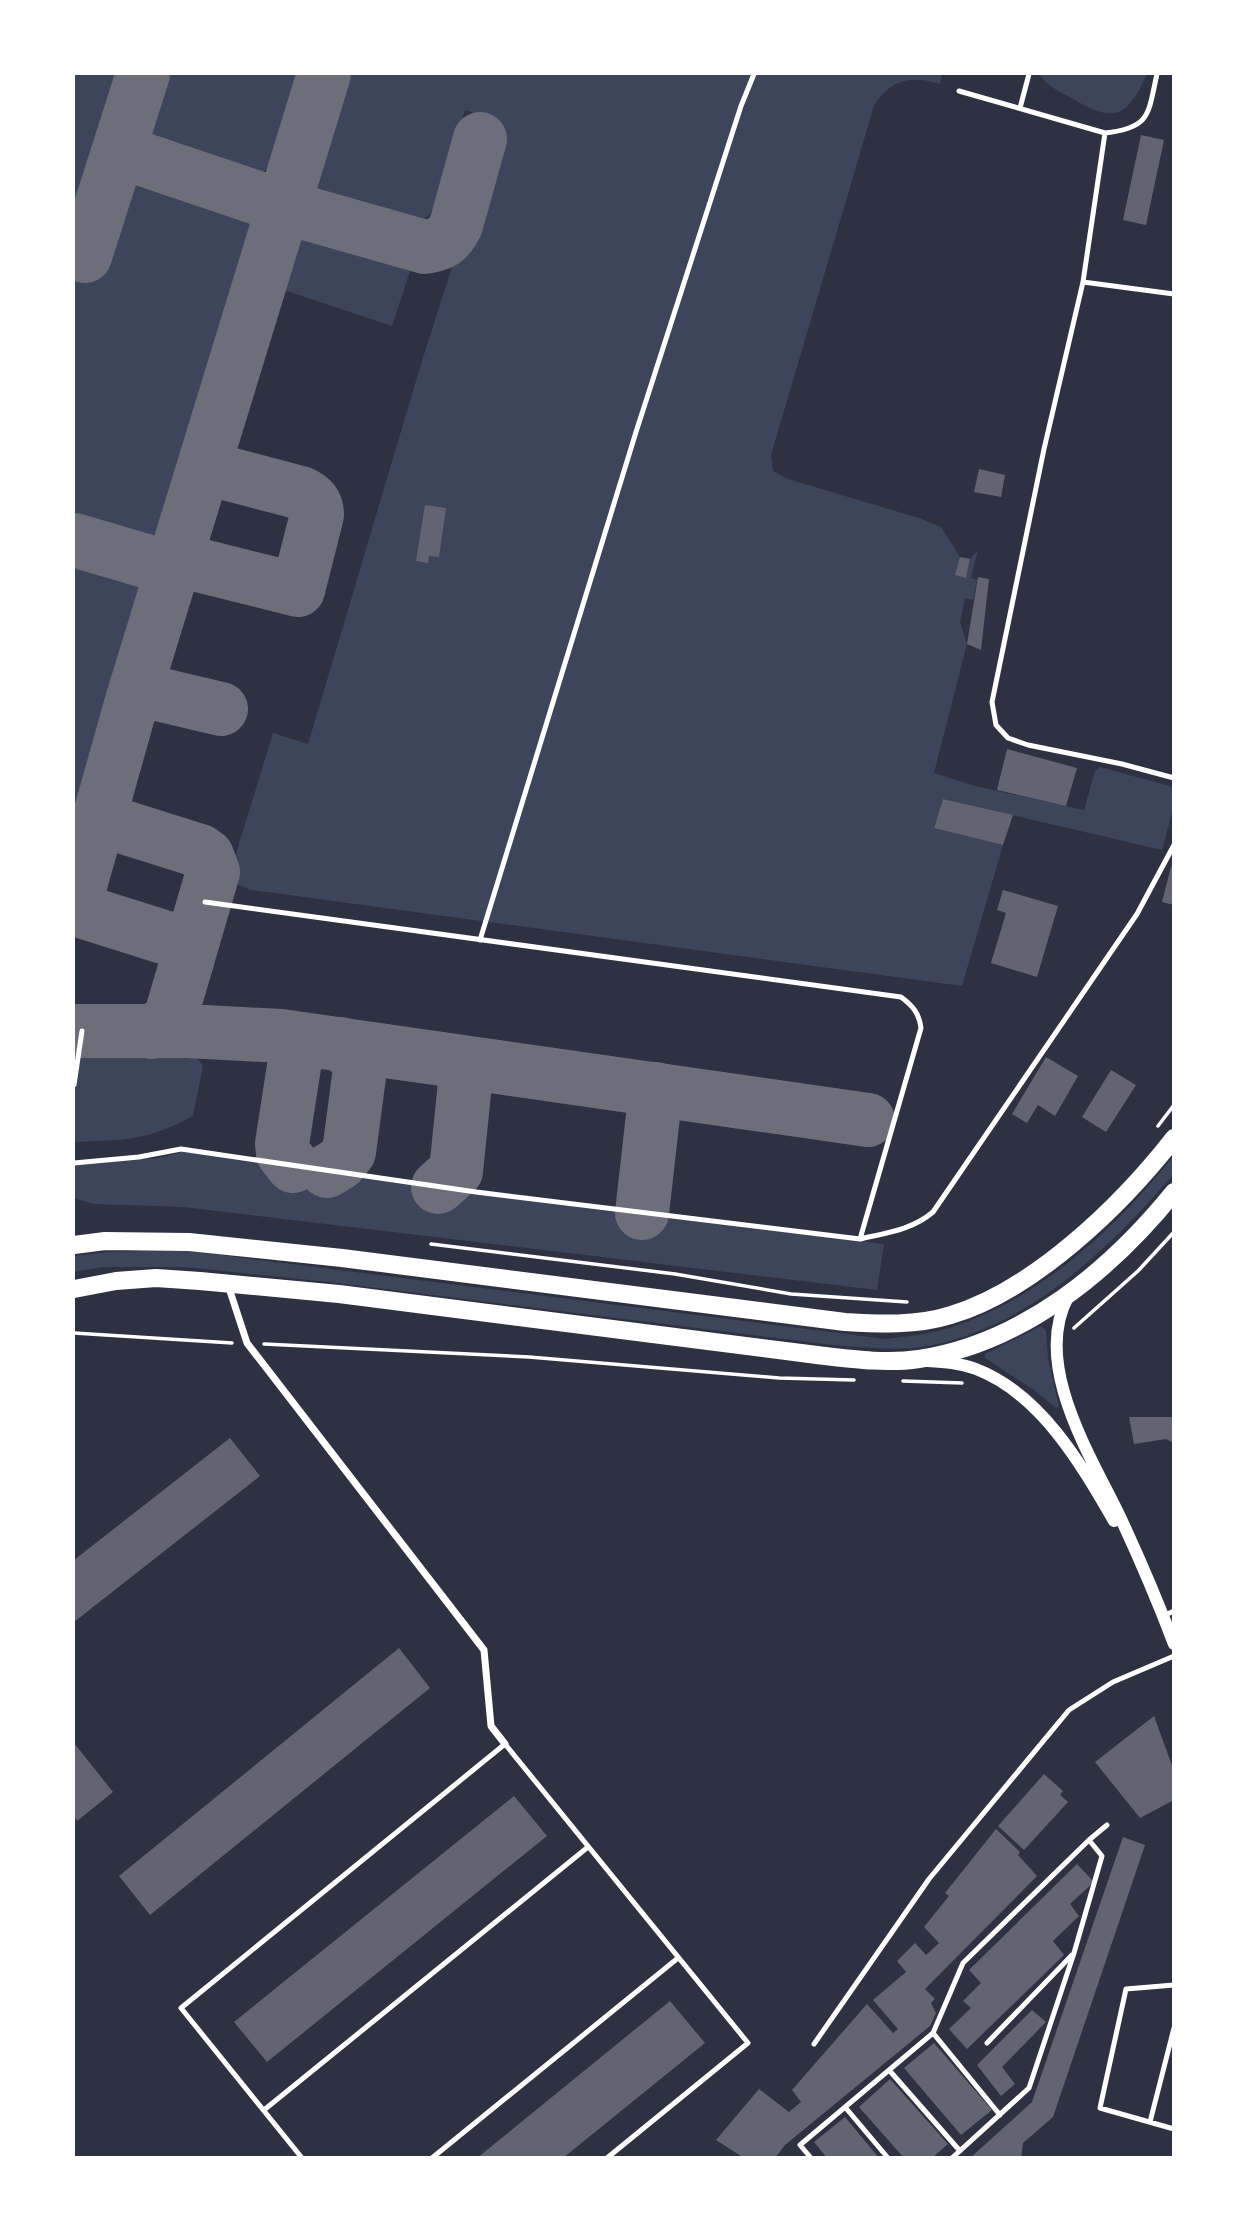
<svg xmlns="http://www.w3.org/2000/svg" width="1247" height="2231" viewBox="0 0 1247 2231" font-family="'Fira Sans',sans-serif">
<style>
.green{fill:#3c4559}
.lines{fill:none;stroke-linecap:round;stroke-linejoin:round}
.taxiway{stroke:#6c6f7a;stroke-width:54}
.building{fill:#626471}
.path{stroke:#fff;stroke-width:3.5}
.service{stroke:#fff;stroke-width:5}
.minor{stroke:#fff;stroke-width:7}
.tertiary{stroke:#fff;stroke-width:12}
.primary{stroke:#fff;stroke-width:18}
</style>
<rect width="100%" height="100%" fill="#2d3142"/>
<!-- green -->
<path class="green" d="M 74,74 L 117,74 L 74,221 Z
M 158,74 L 300,74 L 274,163 L 259,175 L 137,140 Z
M 331,74 L 942,74 L 940,84 C 910,75 890,80 874,106 L 771,455 L 773,471 L 788,479 L 919,518 L 941,527 L 960,557 L 956,575 L 966,577 L 970,559 L 978,550 L 971,578 L 977,580 L 973,600 L 965,598 L 960,622 L 967,644 L 934,773 L 975,786 L 1084,810 L 1095,771 L 1100,767 L 1170,786 L 1173,789 L 1173,809 L 1162,850 L 943,799 L 934,828 L 1003,845 L 962,986 L 252,890 L 235,884 L 229,876 L 273,733 L 308,744 L 421,364 L 498,122 L 465,110 L 434,209 L 427,217 L 418,223 L 312,189 L 301,174 Z
M 1039,74 L 1147,74 C 1127,117 1115,124 1073,99 C 1059,91 1048,87 1039,74 Z
M 131,161 L 245,197 L 258,216 L 157,549 L 74,528 L 74,268 L 96,275 Z
M 297,215 L 406,246 L 413,262 L 392,326 L 269,285 L 284,224 Z
M 74,550 L 149,569 L 74,809 Z
M 192,1050 L 203,1066 L 193,1116 C 148,1141 123,1140 74,1142 L 74,1051 Z
M 189,1150 L 884,1244 L 877,1290 L 183,1207 L 93,1204 L 74,1198 L 74,1165 L 158,1158 Z
M 1173,1156 L 1173,1175 C 1108,1250 1025,1331 922,1347 C 893,1351 861,1347 832,1345 L 337,1283 L 184,1267 L 104,1267 L 74,1272 L 74,1256 L 106,1252 L 181,1250 L 886,1339 C 909,1336 932,1334 955,1326 C 1040,1298 1119,1226 1173,1156 Z
M 1041,1326 L 1046,1330 L 1048,1358 L 1059,1406 L 1056,1408 L 1034,1390 L 985,1358 L 985,1354 Z"/>
<g class="lines">
<!-- taxiway -->
<path class="taxiway" d="M 122,144 L 130,154 L 142,159 L 284,207 L 425,247 C 442,244 448,241 456,225 L 480,139
M 85,256 L 143,74
M 183,539 C 182,549 181,558 190,563 L 298,590 L 317,515 C 317,503 312,498 301,493 L 221,472 L 214,469 L 210,452
M 74,540 L 173,569
M 132,701 L 139,694 L 149,692 L 221,709
M 103,804 L 111,823 L 200,851 L 207,856 L 213,872 L 170,1019 L 152,1032
M 76,900 L 80,909 L 84,912 L 173,940 L 178,943 L 187,962
M 74,907 L 132,701 L 324,74
M 74,1031 L 187,1031 L 281,1036 L 868,1120
M 281,1036 L 290,1046 L 295,1060 L 282,1144 L 283,1153 L 293,1166
M 327,1171 L 340,1163 L 349,1152 L 360,1069 L 354,1056 L 341,1044
M 438,1187 L 456,1171 L 467,1064
M 642,1213 L 656,1089"/>
</g>
<!-- building -->
<path class="building" d="M 1141,135 L 1164,140 L 1146,225 L 1123,220 Z
M 979,469 L 1005,475 L 1001,497 L 974,492 Z
M 425,505 L 446,508 L 439,557 L 429,556 L 428,563 L 416,561 Z
M 960,557 L 970,559 L 966,578 L 955,575 Z
M 978,577 L 989,579 L 981,650 L 967,644 Z
M 1007,749 L 1077,768 L 1066,806 L 997,790 Z
M 943,799 L 1013,815 L 1003,845 L 934,828 Z
M 1171,867 L 1174,867 L 1174,905 L 1162,902 Z
M 1003,890 L 1058,906 L 1037,977 L 991,963 L 1006,913 L 997,910 Z
M 1046,1057 L 1078,1076 L 1055,1116 L 1038,1105 L 1027,1123 L 1012,1114 Z
M 1111,1070 L 1136,1085 L 1106,1132 L 1082,1117 Z
M 1129,1417 L 1174,1417 L 1174,1443 L 1166,1439 L 1134,1444 Z
M 230,1438 L 260,1476 L 74,1622 L 74,1560 Z
M 399,1648 L 430,1688 L 150,1915 L 119,1876 Z
M 1154,1716 L 1174,1771 L 1174,1800 L 1140,1818 L 1095,1762 Z
M 74,1743 L 113,1792 L 77,1821 L 74,1816 Z
M 1044,1774 L 1063,1791 L 1060,1795 L 1068,1802 L 1024,1850 L 998,1826 Z
M 514,1796 L 547,1836 L 267,2062 L 234,2022 Z
M 996,1829 L 1020,1852 L 1018,1855 L 1037,1876 L 925,1989 L 935,1999 L 931,2003 L 936,2013 L 930,2026 L 785,2145 L 775,2158 L 739,2158 L 741,2156 L 716,2140 L 759,2089 L 789,2112 L 801,2102 L 792,2090 L 867,2004 L 893,2033 L 898,2029 L 873,2000 L 906,1972 L 897,1961 L 915,1943 L 926,1955 L 939,1943 L 924,1927 L 949,1896 L 945,1893 Z
M 1123,1837 L 1145,1845 L 1053,2117 L 1023,2143 L 1021,2158 L 970,2158 L 1032,2102 Z
M 1077,1864 L 1094,1882 L 1070,1904 L 1079,1916 L 1053,1941 L 1064,1955 L 967,2049 L 949,2029 L 971,2008 L 963,2001 L 981,1983 L 969,1970 Z
M 670,2001 L 705,2043 L 563,2158 L 477,2158 Z
M 1032,2010 L 1046,2022 L 1002,2067 L 1015,2084 L 1001,2096 L 977,2065 Z
M 934,2043 L 992,2110 L 961,2135 L 904,2068 Z
M 890,2079 L 948,2144 L 932,2158 L 904,2158 L 859,2107 Z
M 845,2117 L 879,2158 L 827,2158 L 814,2142 Z"/>
<g class="lines">
<!-- path -->
<path class="path" d="M 1158,1126 L 1174,1105
M 431,1244 L 675,1274 L 791,1294 L 907,1302
M 1074,1328 L 1138,1271 L 1174,1232
M 74,1333 L 232,1343
M 264,1344 L 529,1357 L 779,1378 L 854,1380
M 903,1381 L 962,1383"/>
<!-- service -->
<path class="service" d="M 959,91 L 1105,133 L 1083,282
M 1020,108 L 1029,74
M 1105,133 C 1151,128 1148,114 1157,74
M 1174,294 L 1083,282 L 1044,449 L 992,702 L 996,725 L 1008,738 L 1028,745 L 1122,764 L 1174,778
M 205,902 L 901,997 C 913,1006 919,1013 921,1028 L 860,1239
M 480,940 L 636,432 L 741,106 L 754,74
M 74,1085 L 82,1031
M 74,1163 L 139,1157 L 181,1149 L 476,1192 L 860,1239 C 886,1233 912,1230 933,1212 L 1137,914 L 1174,845
M 1163,1616 L 1174,1611
M 1089,1840 L 1107,1825
M 1174,1985 L 1126,1989 L 1100,2108 L 1174,2129
M 933,2033 L 1000,2115
M 987,2043 L 1072,1955
M 814,2044 L 929,1879 L 1069,1710 L 1113,1682 L 1174,1656
M 889,2070 L 960,2151
M 845,2107 L 888,2158
M 264,2110 L 588,1847
M 1150,2122 L 1174,2028
M 302,2158 L 181,2008 L 505,1744 L 748,2043 L 607,2158
M 432,2158 L 678,1958
M 811,2158 L 800,2145 L 933,2033 L 963,1963 L 1089,1840 L 1102,1856 L 1074,1953 L 1029,2088 L 952,2158"/>
<!-- minor -->
<path class="minor" d="M 228,1285 L 247,1343 L 484,1650 L 491,1726 L 505,1744"/>
<!-- tertiary -->
<path class="tertiary" d="M 1068,1297 C 1031,1366 1093,1459 1122,1521 C 1141,1562 1158,1602 1174,1644
M 928,1361 C 944,1362 960,1363 976,1369 C 1041,1394 1081,1464 1114,1521"/>
<!-- primary -->
<path class="primary" d="M 74,1245 L 105,1241 L 189,1242 L 342,1258 L 845,1322 C 880,1324 916,1326 951,1315 C 1034,1290 1121,1206 1174,1138
M 74,1289 L 116,1281 L 156,1278 L 200,1281 L 339,1294 L 817,1355 C 851,1359 886,1364 919,1359 C 1023,1343 1110,1271 1174,1192"/>
</g>
<!-- border -->
<rect width="1247" height="2231" fill="none" stroke="#ffffff" stroke-width="150"/>
</svg>
